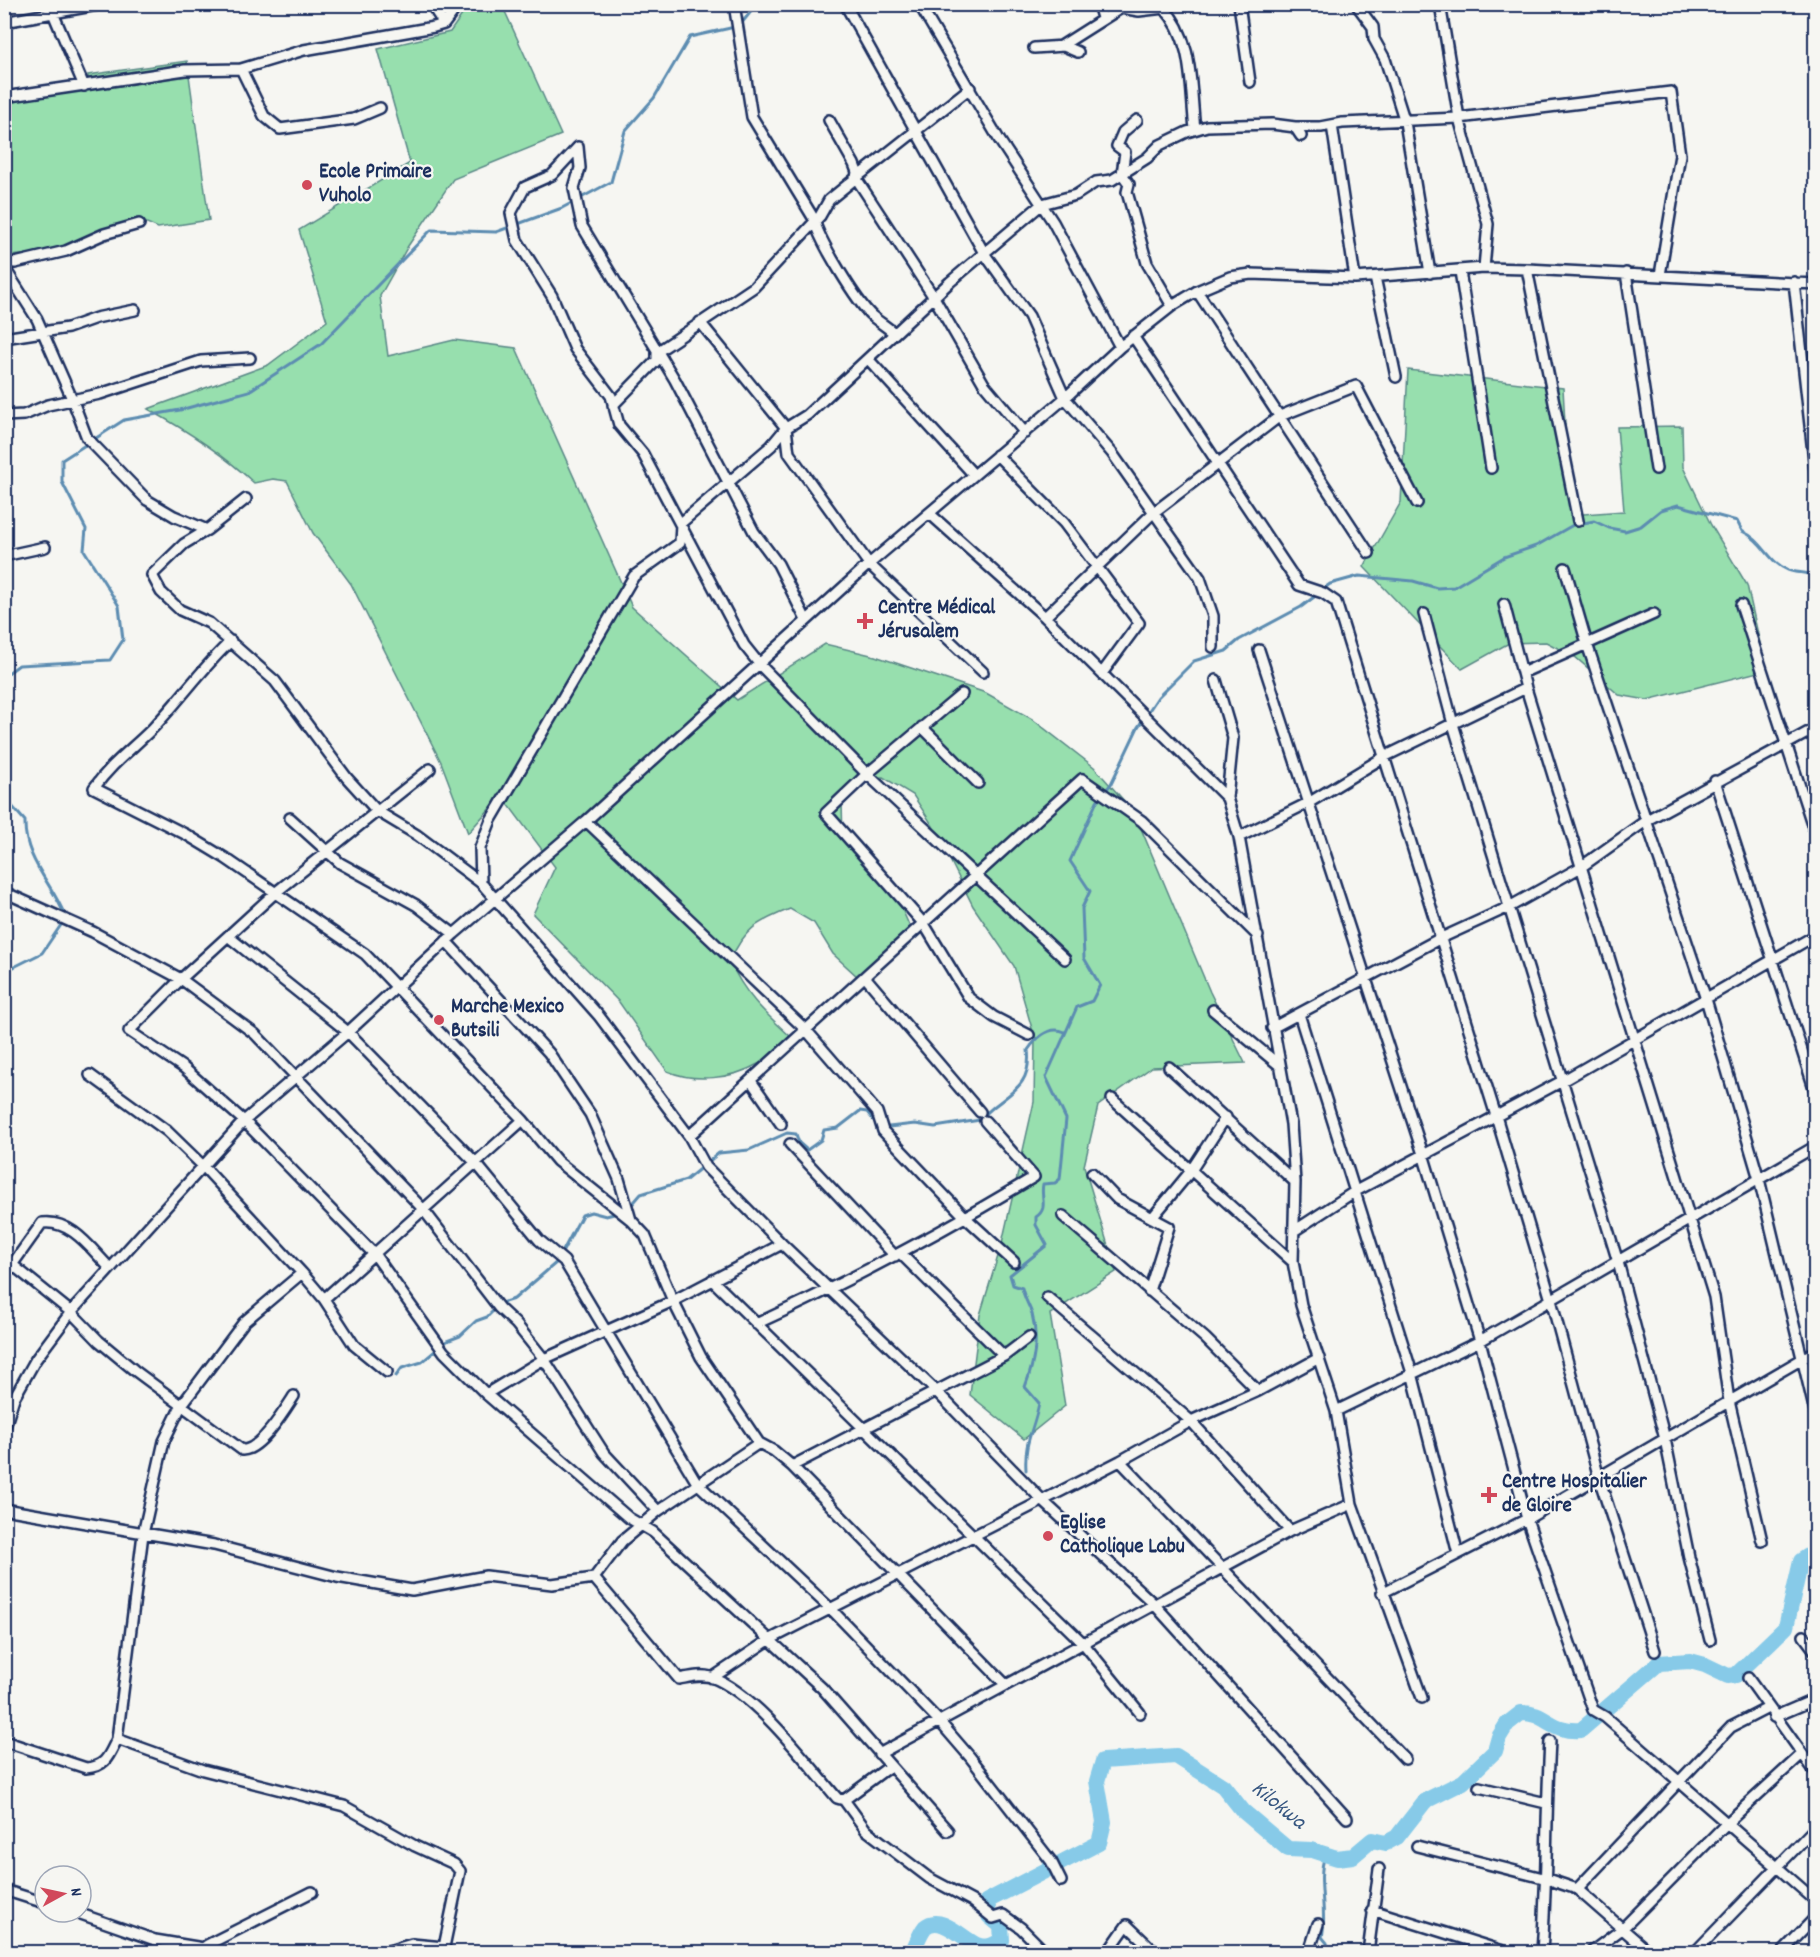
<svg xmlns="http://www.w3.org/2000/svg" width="1820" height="1957" viewBox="0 0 1820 1957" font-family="Dekko,sans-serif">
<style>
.green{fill:#97dfae;stroke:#598786;stroke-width:1.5}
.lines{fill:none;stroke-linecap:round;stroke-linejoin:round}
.stream{stroke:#5c8cb1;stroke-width:3}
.river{stroke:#87cae8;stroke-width:16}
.minor-casing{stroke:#1b2f5e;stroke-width:14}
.minor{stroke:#f6f6f2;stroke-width:9}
.poi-dot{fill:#d1495b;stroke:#f6f6f2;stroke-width:2}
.labels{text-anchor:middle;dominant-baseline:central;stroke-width:4.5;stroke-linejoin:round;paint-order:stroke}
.poi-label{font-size:21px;font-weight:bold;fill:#1b2f5e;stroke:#f6f6f2;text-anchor:start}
.water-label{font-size:22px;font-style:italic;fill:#365680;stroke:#f6f6f2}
</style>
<rect width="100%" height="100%" fill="#f6f6f2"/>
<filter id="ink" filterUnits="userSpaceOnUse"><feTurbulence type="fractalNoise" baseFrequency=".0167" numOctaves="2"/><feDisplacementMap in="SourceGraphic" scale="12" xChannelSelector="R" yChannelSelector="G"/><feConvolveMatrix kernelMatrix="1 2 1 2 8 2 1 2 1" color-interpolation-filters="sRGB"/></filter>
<g filter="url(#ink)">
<!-- green -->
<path class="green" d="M 469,5 L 502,5 L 561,135 L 453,179 L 408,246 L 380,296 L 388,356 L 454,340 L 516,348 L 632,607 L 737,700 L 825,644 L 875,656 L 986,693 L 1032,719 L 1094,767 L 1134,812 L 1210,992 L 1245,1063 L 1152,1067 L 1098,1106 L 1084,1166 L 1116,1272 L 1050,1314 L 1065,1406 L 1024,1439 L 970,1395 L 980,1315 L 1002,1243 L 1034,1102 L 1035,1039 L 1014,966 L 973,906 L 933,826 L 913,795 L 883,777 L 860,778 L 842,803 L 843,839 L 898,900 L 909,925 L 903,944 L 858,977 L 833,954 L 814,923 L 790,909 C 757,922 744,929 730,961 C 743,993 765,1013 790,1036 C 780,1045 770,1058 758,1064 C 732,1079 695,1083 667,1071 L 619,1002 L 533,914 L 555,867 L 505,800 L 500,797 L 468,833 L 441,762 L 351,584 L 313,533 L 287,481 L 273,479 L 254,483 C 222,453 186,430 148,409 L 268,365 L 327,321 L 299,230 L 410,163 L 378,49 L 450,32 Z
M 187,61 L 209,220 L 158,228 L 136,218 C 96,233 48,259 5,255 L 5,101 L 88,90 L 88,75 Z
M 1408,370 L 1563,388 L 1570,515 L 1624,511 L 1617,427 L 1682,426 L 1683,467 L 1711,525 L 1747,585 L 1766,670 L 1647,700 L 1619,695 L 1575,657 L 1546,642 L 1509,643 L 1462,669 L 1364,567 L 1401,502 Z"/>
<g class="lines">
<!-- stream -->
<path class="stream" d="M 741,24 L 757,4
M 1323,589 L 1330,584 L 1359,576 L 1413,581 L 1437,588 L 1454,587 L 1504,557 L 1536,546 L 1573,525 L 1594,521 L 1609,528 L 1625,531 L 1641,526 L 1661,510 L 1678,505 L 1737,521 L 1742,531 C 1764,541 1767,561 1788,570 C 1797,574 1807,571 1816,577
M 4,676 L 19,665 L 110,660 L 123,640 L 119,606 L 84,550 L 86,529 L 62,482 L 62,460 L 124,420 L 180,410 L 249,391 L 321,344 L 431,230 L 496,232 L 562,208 L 611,182 L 625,131 L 654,98 L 690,37 L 735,27
M 4,741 L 4,758
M 4,797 L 25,821 C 24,860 53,884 65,916
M 4,972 L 42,953 L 63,922
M 629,1208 L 641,1194 L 686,1180 L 719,1153 L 749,1150 L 787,1133 L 796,1134 L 799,1143 L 807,1150 L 821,1140 L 824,1130 L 838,1128 L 860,1111 L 867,1112 L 880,1128 L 915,1124 L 935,1127 L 980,1120 C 1001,1094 1033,1092 1028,1050 C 1037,1037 1049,1025 1065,1032
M 396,1376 L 402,1368 L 422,1362 L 447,1341 L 460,1336 L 476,1321 L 487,1317 L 501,1303 L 514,1299 L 557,1262 L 582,1215 L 591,1212 L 606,1216 L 618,1213
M 1026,1470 C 1024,1440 1034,1431 1039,1403 L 1025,1387 C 1034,1363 1039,1340 1032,1314 C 1029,1305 1024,1298 1022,1288 L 1013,1285 L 1010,1275 L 1047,1245 L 1036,1225 L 1036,1217 C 1049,1208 1040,1198 1043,1184 L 1055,1183 L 1060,1179 L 1066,1119 L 1046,1077 L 1077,1007 L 1092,1001 L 1100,985 L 1084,958 L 1082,908 L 1090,891 L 1070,861 L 1097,801 L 1111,784 L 1138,727 L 1158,697 L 1194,661 L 1226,651 L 1239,640 L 1301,607 L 1318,594
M 1325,1855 C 1316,1881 1328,1910 1322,1937 L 1327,1943 L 1329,1952"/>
<!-- river -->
<path class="river" d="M 912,1952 C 916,1945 920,1933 925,1927 C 942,1912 967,1944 980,1946 C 989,1948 995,1944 1002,1940 L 1001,1926 L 989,1916 L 987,1901 L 1099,1843 L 1104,1822 L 1097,1781 L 1103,1761 L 1176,1756 L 1223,1786 L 1243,1811 L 1288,1849 L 1312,1850 L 1337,1858 L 1353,1856 L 1372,1840 L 1386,1843 L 1397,1837 L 1425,1801 L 1463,1782 L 1495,1751 L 1499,1737 L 1507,1724 L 1521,1713 C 1546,1712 1551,1733 1581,1730 L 1659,1663 L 1690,1661 L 1705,1665 L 1728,1676 L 1736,1675 L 1786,1627 L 1801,1561 L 1816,1551"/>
<defs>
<path id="minor" d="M 47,4 L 53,13 L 103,4
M 431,4 L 444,24
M 734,4 L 752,117 L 814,219 C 818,239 857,302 872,316 C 879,322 887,327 894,333
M 845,4 L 984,253 L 1029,316 L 1065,398 L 1112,453 L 1200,578 L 1213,616 L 1213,647
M 919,4 L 1000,141 L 1053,222 L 1120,347
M 1098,4 L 1102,18
M 1239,4 L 1250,82
M 1356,4 L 1373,27 L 1374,39 L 1385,59 L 1405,122 L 1430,273
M 1440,4 L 1459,118 L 1488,224 L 1484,268
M 1164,8 C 1194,40 1190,87 1195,129
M 4,22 L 53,13 L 84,86
M 1061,46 L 1121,8 L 1139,11 L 1164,8 L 1165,4
M 1034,48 L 1064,46 L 1078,52
M 241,69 L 264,116 L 280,129 L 354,119 L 380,108
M 970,88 L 856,178 L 935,299 L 984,384 L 1025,433
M 4,97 L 185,70 L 241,69 L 304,50 L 434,27 L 444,24 L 459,4
M 1137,120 L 1123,132 L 1117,146 L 1125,152 L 1122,174 L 1129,184 L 1127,192 L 1147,263 L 1172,306
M 1332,125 L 1355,278
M 1295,127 L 1321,127 L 1342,123 L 1459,118 L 1671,92 L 1680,155 L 1660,275
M 578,147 L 552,175 L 525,187 L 511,213 L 517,240 L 552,296 L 575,349 L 611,396 L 619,425 L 643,454 L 744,645 L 760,665 L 867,774 L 1065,959
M 578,147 L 580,168 L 574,188 L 582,226 L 675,380 L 754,532 L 778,564 L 806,620
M 4,261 L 15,263 L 66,251 L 104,234 L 139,224
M 4,267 L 37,319 L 73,401 L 87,438 L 147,500 L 174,516 L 207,530
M 1527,269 L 1578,521
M 1460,271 L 1491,468
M 1626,273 L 1656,469
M 1375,277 L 1396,377
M 1794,282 L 1816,479
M 1197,291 L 1369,553
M 700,322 L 786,428 L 789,453 L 869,564 L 983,672
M 1133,336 L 1299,585 L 1323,593 L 1336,602 L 1496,1116 L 1551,1300 L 1599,1478 L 1655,1651
M 4,338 L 68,328 L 96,318 L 135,310
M 657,352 L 754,287 L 820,216 L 829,200 L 856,178 L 857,172 L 854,164 L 829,120
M 869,360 L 973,474
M 613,405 L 657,360 L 657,352
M 4,416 L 24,415 L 48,405 L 100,394 L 201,361 L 250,358
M 997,455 L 1064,523 L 1139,623 L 1103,672
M 246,499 L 207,530 L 184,544 L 152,575 L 161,592 L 180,610 L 209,623 L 275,681 L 347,778 L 377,811 L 417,835 L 481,883 L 599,1016 L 689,1136 L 706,1167 L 782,1244 L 936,1391 L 1042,1500 L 1154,1604 L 1347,1818
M 929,513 L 1045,617 L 1227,798 L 1239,837 L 1291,1124 L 1295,1182 L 1293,1262 L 1301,1305 L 1336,1411 L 1352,1504 L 1422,1698
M 4,556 L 45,547
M 1565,568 L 1587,644 L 1706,999 L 1759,1179 L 1816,1416
M 1504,604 L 1526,688 L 1714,1297 L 1729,1401 L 1762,1541
M 1741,605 L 1816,836
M 1424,614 L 1453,724 L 1618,1262 L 1665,1439 L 1689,1557 L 1710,1640
M 1045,617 L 1153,513 L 1280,416 L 1356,386 L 1417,503
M 231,641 C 202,668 180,700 153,728 C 132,749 112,763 94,788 L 187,835 L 225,858 L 365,954 L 523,1120 L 557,1161 L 631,1220
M 1259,650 L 1423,1154 L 1480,1341 L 1527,1519 L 1593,1710 L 1605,1717 L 1816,1901
M 1522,673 L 1654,614
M 1216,680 L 1233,738 L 1227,798
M 962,694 L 867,774 L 826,813 L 924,924 L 969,998 L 994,1017 L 1029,1035
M 922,727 L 978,783
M 430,769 L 275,893 L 181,979 L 129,1031 L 184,1068 L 244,1121 L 375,1255 L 444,1352 L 486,1394 L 629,1518 L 653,1532 L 822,1688 L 948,1831
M 1715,781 L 1816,1094
M 290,818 L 340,863 L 416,905 L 454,934
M 586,821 L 807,1031 L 877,1112 L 883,1131 L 966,1218 L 1014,1262
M 1239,837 L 1310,802 L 1384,757 L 1526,688
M 481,883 L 480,848 L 491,820 L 634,576 L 680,543 L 681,523 L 771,446 L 786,428 L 807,415 L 950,282 L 1042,204 L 1076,195 L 1096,182 L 1112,180 L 1147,158 L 1160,145 L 1187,132 L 1207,126 L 1272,124 L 1295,127 L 1301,136
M 4,892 L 93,932 L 181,979 L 255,1034 L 423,1209 L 499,1308 L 516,1324 L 544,1359 L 604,1453 L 658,1511
M 229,937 L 348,1032 L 475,1162 L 539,1240 L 564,1261 L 697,1483 L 832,1610 L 939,1721 L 970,1757 L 1051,1861 L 1061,1881
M 446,941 L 549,1053 L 590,1114 L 619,1179 L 631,1220 L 645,1235 L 673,1301 L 701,1357 L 759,1443 L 774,1451 L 792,1466 L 1006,1685
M 866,978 L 980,1112
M 1213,1010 L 1279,1065
M 1299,1014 L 1412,1373 L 1458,1554
M 1272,1028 L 1439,939 L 1511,906 L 1581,867 L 1647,820 L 1816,728
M 1169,1067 L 1295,1182
M 90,1075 L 167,1131 L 202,1165 L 302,1273 L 324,1299 L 354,1345 L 387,1372
M 751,1081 L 781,1124
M 1112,1099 L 1293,1262
M 689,1136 L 1082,779 L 1142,821 L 1258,936
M 790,1144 L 895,1256
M 1092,1173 L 1117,1199 L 1169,1227 L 1149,1291
M 1063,1216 L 1205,1338 L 1258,1391
M 1152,1218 L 1190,1172 L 1226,1117
M 1294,1231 L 1354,1192 L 1564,1080 L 1816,935
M 900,1253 L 1004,1356
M 4,1258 L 71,1312 L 99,1341 L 134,1370 L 242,1450 C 260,1451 285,1410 294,1396
M 12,1265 L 42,1223 C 71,1219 91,1249 110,1268
M 302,1273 L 244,1322 L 181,1406 L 164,1441 L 143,1534 L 117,1739 L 203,1770 L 344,1806 L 415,1846 L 454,1864 L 460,1871 L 444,1947
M 712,1280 L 1083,1643 L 1140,1713
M 1047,1297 L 1191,1421 L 1290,1531
M 324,1299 L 523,1120
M 756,1324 C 852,1280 944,1231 1034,1177 L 985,1121
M 486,1394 L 544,1359 L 673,1301 L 782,1244
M 1336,1411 L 1480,1341 L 1816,1146
M 4,1430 L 14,1398 L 36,1359 L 71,1312 L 244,1121 L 348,1032 L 454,934 L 586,821 L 869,564 L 1065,398 L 1120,347 L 1172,306 L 1197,291 L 1230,277 L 1251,274 L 1355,278 L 1484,268 L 1527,269 L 1816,284
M 1120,1461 L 1405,1759
M 792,1466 L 1004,1356 L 1029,1337
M 4,1509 L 214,1545 L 337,1577 L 412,1590 L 486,1576 L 552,1584 L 594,1578 L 622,1541 L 658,1511 L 759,1443
M 594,1578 L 679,1679 C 690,1677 700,1674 711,1677 C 755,1693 807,1763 837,1798 L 844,1800 L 866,1830 L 929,1878 L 972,1901 L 993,1918 L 1003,1915 L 1021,1928 L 1045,1952
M 1382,1593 L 1527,1519 L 1816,1351
M 1804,1636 L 1816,1652
M 712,1678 L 769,1640 L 1120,1461 L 1191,1421 L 1258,1391 L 1319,1358
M 1748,1678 L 1816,1773
M 1774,1717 L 1816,1699
M 4,1741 L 86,1768 C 106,1767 109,1755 117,1739
M 879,1754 L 1290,1531 L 1352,1504
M 1479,1787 L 1546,1803
M 844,1800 L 890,1766
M 1417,1846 L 1547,1879 L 1577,1889 L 1649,1952
M 1577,1889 L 1731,1727 L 1768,1708
M 4,1890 L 45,1903
M 1372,1910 L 1506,1952
M 75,1912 L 155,1940 L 203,1948
M 204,1951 L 203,1948 L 207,1945 L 312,1892
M 385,1952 L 412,1944 L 444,1947 L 443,1952
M 1108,1952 L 1127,1925 L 1155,1952
M 1309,1952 L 1318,1924
M 1368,1952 L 1379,1869
M 1542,1952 C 1547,1882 1546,1812 1550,1741
M 1591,1952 L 1622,1929 L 1726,1824 L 1801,1755
M 1695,1952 L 1816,1827
M 1782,1952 L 1816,1917"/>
</defs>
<!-- minor casing -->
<use href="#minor" class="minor-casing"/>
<!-- minor -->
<use href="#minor" class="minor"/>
</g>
</g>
<!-- markers -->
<g class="poi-dot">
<circle cx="307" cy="185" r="6"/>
<path d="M862 612h6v6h6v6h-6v6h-6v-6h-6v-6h6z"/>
<circle cx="439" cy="1020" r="6"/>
<path d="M1486 1486h6v6h6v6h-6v6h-6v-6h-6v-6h6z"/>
<circle cx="1048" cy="1536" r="6"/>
</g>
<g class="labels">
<!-- poi labels -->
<g class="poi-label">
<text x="319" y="173">Ecole Primaire<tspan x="319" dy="24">Vuholo</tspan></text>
<text x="878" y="609">Centre Médical<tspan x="878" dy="24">Jérusalem</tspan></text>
<text x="451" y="1008">Marche Mexico<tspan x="451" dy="24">Butsili</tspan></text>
<text x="1502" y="1483">Centre Hospitalier<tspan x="1502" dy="24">de Gloire</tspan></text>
<text x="1060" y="1524">Eglise<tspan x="1060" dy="24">Catholique Labu</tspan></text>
</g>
<!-- water labels -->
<g class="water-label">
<text transform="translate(1278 1806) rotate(39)">Kilokwa</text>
</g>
</g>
<!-- margin -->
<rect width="1820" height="1957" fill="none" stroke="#f6f6f2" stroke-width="24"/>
<rect x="12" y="12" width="1796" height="1933" fill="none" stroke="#1b2f5e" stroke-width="2" filter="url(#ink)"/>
<!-- north arrow -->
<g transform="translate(63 1894) rotate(82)"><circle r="28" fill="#f6f6f2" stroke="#9ea6b7" stroke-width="1.5"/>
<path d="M0-4.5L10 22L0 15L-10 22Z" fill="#d1495b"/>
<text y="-9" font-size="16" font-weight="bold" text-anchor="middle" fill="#1b2f5e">N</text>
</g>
</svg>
